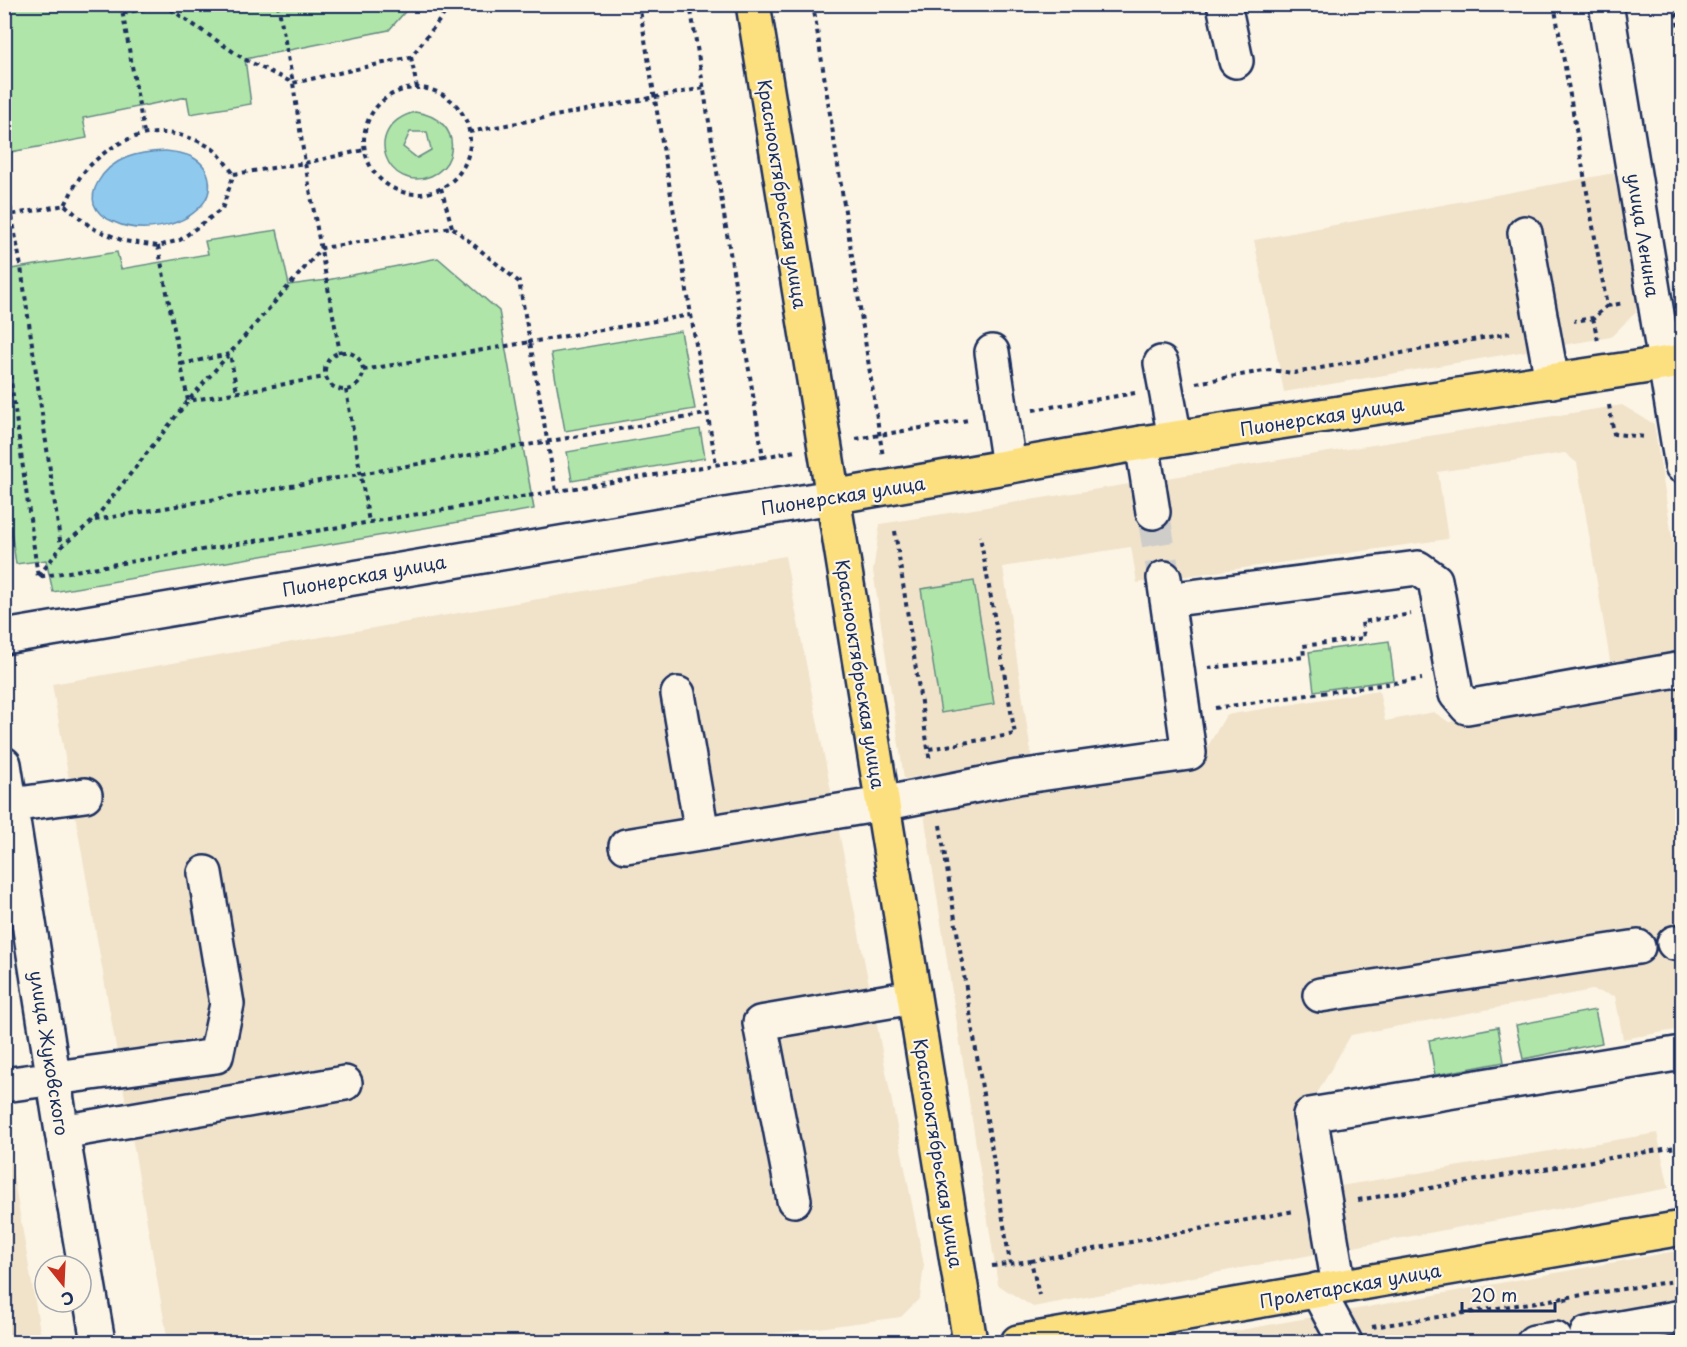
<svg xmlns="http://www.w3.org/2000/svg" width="1687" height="1347" viewBox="0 0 1687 1347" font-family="'Playpen Sans',sans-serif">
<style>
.built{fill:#f1e3ca}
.green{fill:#afe5a8;stroke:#658a83;stroke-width:1.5;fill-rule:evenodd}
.water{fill:#8fc9ee;stroke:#618bb4;stroke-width:1.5}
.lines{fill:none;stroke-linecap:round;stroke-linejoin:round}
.minor-tunnel{stroke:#cfcdca;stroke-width:33;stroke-dasharray:33 16;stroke-linecap:butt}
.minor-casing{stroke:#1b2f5e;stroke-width:38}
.major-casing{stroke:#1b2f5e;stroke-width:38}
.path{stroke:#1b2f5e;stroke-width:4;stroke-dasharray:4.5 4.5;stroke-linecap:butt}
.minor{stroke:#fcf5e5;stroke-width:33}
.major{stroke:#fce080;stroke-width:33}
.labels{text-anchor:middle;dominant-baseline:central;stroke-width:4.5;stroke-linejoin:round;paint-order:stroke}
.street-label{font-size:18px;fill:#1b2f5e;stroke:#fcf5e5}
</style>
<rect width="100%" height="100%" fill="#fcf5e5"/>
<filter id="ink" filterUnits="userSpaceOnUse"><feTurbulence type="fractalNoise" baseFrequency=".0167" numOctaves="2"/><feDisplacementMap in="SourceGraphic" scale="12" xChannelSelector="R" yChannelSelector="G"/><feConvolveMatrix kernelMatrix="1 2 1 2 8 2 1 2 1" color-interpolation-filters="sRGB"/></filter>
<g filter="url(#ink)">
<!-- built -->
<path class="built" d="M 1614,173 L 1636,289 L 1636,312 L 1611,337 L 1284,392 L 1254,240 Z
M 1622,405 L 1654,424 L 1682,598 L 1682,660 L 1612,673 L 1577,463 L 1565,453 L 1438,472 L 1448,539 L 1137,583 L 1131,547 L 1003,567 L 1032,759 L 904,779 L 873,571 L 880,524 Z
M 785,556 L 924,1265 L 920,1298 L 901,1317 L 713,1342 L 168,1342 L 52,684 Z
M 1682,686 L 1682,1029 L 1623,1039 L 1615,996 L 1592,990 L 1351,1035 L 1297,1128 L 1310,1191 L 1657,1133 L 1669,1188 L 1033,1307 L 998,1285 L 923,808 L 1198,763 L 1226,715 L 1379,690 L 1385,721 L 1434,712 L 1449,722 Z
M 5,1128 L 42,1342 L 5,1342 Z
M 1682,1250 L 1682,1342 L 1221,1342 L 1219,1334 Z"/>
<!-- green -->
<path class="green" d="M 5,4 L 411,4 L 411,5 L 389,30 L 245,59 L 251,104 L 190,114 L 187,97 L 83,118 L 87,138 L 5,153 Z
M 415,112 C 438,115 457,130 450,156 C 447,165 440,172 431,176 C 388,194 359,127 415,112 ZM 410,132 L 427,132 L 431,150 L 417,158 L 403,147 Z
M 277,230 L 289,285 L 327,280 L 438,258 L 499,311 L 534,509 L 53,592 L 46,560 L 16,564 L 5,490 L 5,270 L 117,252 L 121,269 L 208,254 L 205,241 Z
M 681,331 L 695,409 L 565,431 L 551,353 Z
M 700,429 L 705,458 L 572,481 L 567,452 Z
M 974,581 L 994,704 L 941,713 L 921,589 Z
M 1389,641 L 1394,680 L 1314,691 L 1309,652 Z
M 1595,1010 L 1602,1043 L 1523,1059 L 1516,1025 Z
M 1498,1027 L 1504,1062 L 1435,1075 L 1429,1040 Z"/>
<!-- water -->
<path class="water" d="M 165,151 C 174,152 184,153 192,157 C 212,167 215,192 200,207 C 180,228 139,234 114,222 C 106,219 97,213 94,204 C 92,197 94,189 98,182 C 112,157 138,152 165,151 Z"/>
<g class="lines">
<!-- minor-tunnel -->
<path class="minor-tunnel" d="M 1153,512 L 1164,578"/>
<defs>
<path id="minor" d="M 1224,4 L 1236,61
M 1606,4 L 1682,466
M 1525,233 L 1552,381
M 992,352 L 1009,466
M 1161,363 L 1175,438
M 1142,443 L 1153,512
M 1167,600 L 1418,568 L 1435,580 L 1456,694 L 1467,707 L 1682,669
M 4,637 L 832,497
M 678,694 L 702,833
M 4,764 L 62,1132 L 98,1342
M 11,805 L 85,795
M 626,846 L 882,804 L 1018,777 L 1189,753 L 1164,578
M 1674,943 L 1682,941
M 1320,995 L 1638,947
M 4,1085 L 216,1056 L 227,1004 L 205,873
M 62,1132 L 345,1083
M 794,1200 L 760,1023 L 913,997
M 1339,1286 L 1310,1115 L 1682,1053
M 1317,1290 L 1345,1342
M 1587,1334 L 1682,1317
M 1534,1342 L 1555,1339"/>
<path id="major" d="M 753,4 L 970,1342
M 832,497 L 1142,443 L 1682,361
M 1018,1342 L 1682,1228"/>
</defs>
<!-- minor casing -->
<use href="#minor" class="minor-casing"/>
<!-- major casing -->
<use href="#major" class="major-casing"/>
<!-- path -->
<path class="path" d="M 121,4 L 144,133
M 163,4 L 244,59 L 293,83 L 411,57 L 452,4
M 278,4 L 293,83 L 305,163 L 340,353
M 639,4 L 716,464
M 813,4 L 883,457
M 1554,4 L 1607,306 L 1593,318 L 1574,321
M 1675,4 L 1682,48
M 123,13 L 166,5
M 411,57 L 417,88
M364 141a53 53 0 1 1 106 0a53 53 0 1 1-106 0Z
M 469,132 L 704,88
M 4,172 L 21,267 L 61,547
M 234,174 L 305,163 L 364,150
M 441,188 L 452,227
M 65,205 L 92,228 L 124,241 L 158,246 L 180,240 L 222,209 L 234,174
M 4,216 L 65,205 C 71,194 76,181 84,172 C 119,132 166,120 213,149 C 221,155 227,166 234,174
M 158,246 L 188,401 L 325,377
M 1607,306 L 1624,303
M 1593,318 L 1598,341
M 4,330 L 38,577 L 763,457 L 690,4
M325 371a19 19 0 1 1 38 0a19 19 0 1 1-38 0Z
M 181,364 L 230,354 L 237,392
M 363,370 L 530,342 L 556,491
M 1196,383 L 1269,370 L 1294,373 L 1510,333
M 346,390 L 369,522
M 1609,405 L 1614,434 L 1646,437
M 1033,410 L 1135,393
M 856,439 L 969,420
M 763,457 L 795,451
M 95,520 L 706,414
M 895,531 L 930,762
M 39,576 L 61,547 L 94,520 L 188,401 L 322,248 L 452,227 L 519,282 L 530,342 L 690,315
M 1208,668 L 1304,657 L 1303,646 L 1364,638 L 1362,622 L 1411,614
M 1215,708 L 1422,679
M 929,749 L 1015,734 L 980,536
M 940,825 L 1010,1263
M 1358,1200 L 1682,1146
M 1031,1261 L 1294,1211
M 992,1266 L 1031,1261 L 1039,1295
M 1566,1297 L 1567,1305
M 1372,1327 L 1682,1280
M 1269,1342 L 1305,1337"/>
<!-- minor -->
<use href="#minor" class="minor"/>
<!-- major -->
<use href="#major" class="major"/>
</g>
</g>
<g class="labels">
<!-- street labels -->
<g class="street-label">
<text transform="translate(783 194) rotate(81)">Краснооктябрьская улица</text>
<text transform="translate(1644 235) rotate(81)">улица Ленина</text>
<text transform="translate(1322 416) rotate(-9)">Пионерская улица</text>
<text transform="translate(843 495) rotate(-9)">Пионерская улица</text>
<text transform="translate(364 575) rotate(-10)">Пионерская улица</text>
<text transform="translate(861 674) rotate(81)">Краснооктябрьская улица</text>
<text transform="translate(50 1053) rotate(81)">улица Жуковского</text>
<text transform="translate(939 1153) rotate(81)">Краснооктябрьская улица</text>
<text transform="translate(1350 1285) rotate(-10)">Пролетарская улица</text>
</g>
</g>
<!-- margin -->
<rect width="1687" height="1347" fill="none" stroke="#fcf5e5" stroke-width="24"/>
<rect x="12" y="12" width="1663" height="1323" fill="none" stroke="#1b2f5e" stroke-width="2" filter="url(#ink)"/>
<!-- north arrow -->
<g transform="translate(63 1284) rotate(162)"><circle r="28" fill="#fcf5e5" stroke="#a2a6af" stroke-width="1.5"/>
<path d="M0-4.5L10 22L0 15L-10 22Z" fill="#c8321e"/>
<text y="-9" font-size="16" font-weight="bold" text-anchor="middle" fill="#1b2f5e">С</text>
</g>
<!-- scale -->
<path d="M1462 1302v9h93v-9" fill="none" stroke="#1b2f5e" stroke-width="3"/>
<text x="1471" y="1302" font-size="18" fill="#1b2f5e" stroke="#fcf5e5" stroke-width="4.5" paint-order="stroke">20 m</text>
</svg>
